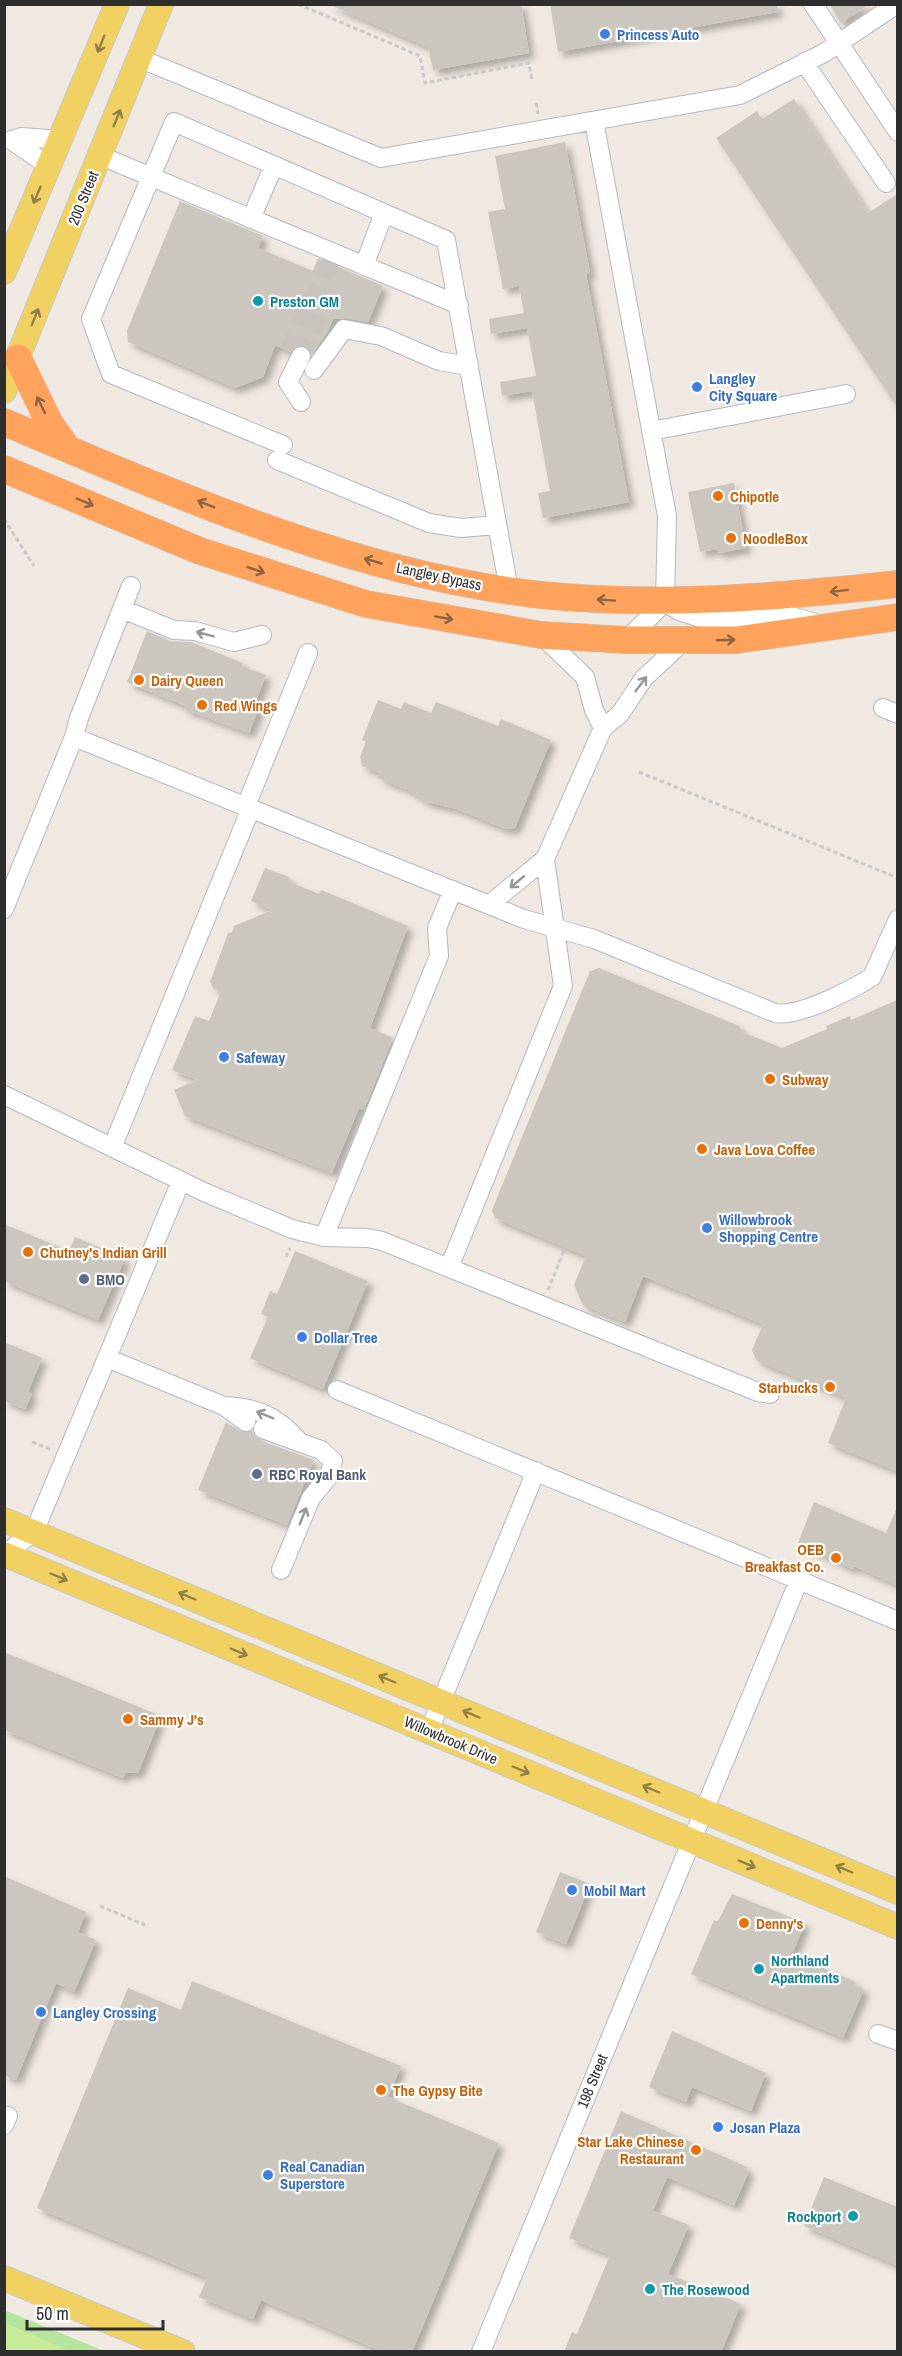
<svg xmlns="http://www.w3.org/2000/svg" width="902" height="2356" viewBox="0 0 902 2356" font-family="'Archivo Narrow',sans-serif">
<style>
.green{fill:#b6e59e}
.pitch{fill:#c9ec9a}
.building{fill:#cbc7bf;filter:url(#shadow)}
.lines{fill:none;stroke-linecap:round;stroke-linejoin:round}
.minor-tunnel{stroke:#c8c4bd;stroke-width:18;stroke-dasharray:18 9;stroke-linecap:butt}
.minor-casing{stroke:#b4b7c1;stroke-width:20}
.major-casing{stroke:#c9c9c9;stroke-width:26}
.highway-casing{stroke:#c9c9c9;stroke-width:28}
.path{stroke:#c9c9c9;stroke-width:3;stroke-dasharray:4.5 3;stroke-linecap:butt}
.minor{stroke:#fff;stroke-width:18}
.major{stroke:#f2d163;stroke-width:24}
.highway{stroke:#ffa35c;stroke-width:27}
.oneway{stroke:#908048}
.oneway2{stroke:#8c6343}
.oneway3{stroke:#969696}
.shop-dot{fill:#3f7fe0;stroke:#fff;stroke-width:2}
.culture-dot{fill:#0f9aa8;stroke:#fff;stroke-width:2}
.food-dot{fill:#e8710a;stroke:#fff;stroke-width:2}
.service-dot{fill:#5c6f8a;stroke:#fff;stroke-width:2}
.labels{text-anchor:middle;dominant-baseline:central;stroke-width:4.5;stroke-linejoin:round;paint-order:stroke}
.shop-label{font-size:15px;font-weight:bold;fill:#366cbe;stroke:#fff;text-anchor:start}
.street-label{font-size:15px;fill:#2e2e2e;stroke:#fff}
.culture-label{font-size:15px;font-weight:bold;fill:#0d838f;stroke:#fff;text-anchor:start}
.food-label{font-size:15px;font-weight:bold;fill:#c56008;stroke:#fff;text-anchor:start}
.service-label{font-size:15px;font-weight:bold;fill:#4e5e75;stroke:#fff;text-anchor:start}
</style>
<defs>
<filter id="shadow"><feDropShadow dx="5.5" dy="5.5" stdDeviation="3" flood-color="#0004"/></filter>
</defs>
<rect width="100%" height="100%" fill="#efe9e1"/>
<!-- green -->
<path class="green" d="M 4,2310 L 12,2313 L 104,2351 L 5,2351 Z"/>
<!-- pitch -->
<path class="pitch" d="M 5,2323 L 69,2351 L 5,2351 Z"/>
<!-- building -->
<path class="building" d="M 328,4 L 521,4 L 529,53 L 433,70 L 428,47 Z
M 550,4 L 777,4 L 777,12 L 558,52 Z
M 829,4 L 870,4 L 841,23 Z
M 794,99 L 868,213 L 897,194 L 897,407 L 716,138 L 757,111 L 762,119 Z
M 565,142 L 590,273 L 586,274 L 629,502 L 543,518 L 538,493 L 550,491 L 532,391 L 502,396 L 500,382 L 536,376 L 527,328 L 491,334 L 489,319 L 524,313 L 519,286 L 503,289 L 488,212 L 505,209 L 495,156 Z
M 180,201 L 263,236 L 258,248 L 313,271 L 318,258 L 383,286 L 368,322 L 346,318 L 333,319 L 328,331 L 312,354 L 305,346 L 295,346 L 291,352 L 275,345 L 263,377 L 235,388 L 128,342 L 127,331 Z
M 734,483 L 746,548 L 719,553 L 717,549 L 700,552 L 688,492 Z
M 147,631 L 170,641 L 191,642 L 243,663 L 242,666 L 266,675 L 254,706 L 259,708 L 249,733 L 184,709 L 186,706 L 127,682 Z
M 378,700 L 401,709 L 404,702 L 431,713 L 436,702 L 498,726 L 501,719 L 551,740 L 515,828 L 506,829 L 457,809 L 427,802 L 408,790 L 378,778 L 380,773 L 362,766 L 360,757 L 366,742 L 362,740 Z
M 265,868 L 289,877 L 288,881 L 319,894 L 321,890 L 408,926 L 370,1028 L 393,1038 L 364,1110 L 359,1108 L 332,1173 L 185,1116 L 174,1090 L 197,1080 L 172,1070 L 195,1016 L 209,1021 L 221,991 L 213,988 L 210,982 L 228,933 L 232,932 L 234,926 L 272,910 L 251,901 Z
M 599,968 L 739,1026 L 742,1032 L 782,1048 L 827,1029 L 826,1026 L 850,1016 L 851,1020 L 897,1000 L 897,1471 L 828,1443 L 846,1398 L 756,1360 L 752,1350 L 763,1324 L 643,1276 L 625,1322 L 583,1305 L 574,1285 L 586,1256 L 495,1218 L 492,1210 L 590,971 Z
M 4,1224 L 69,1251 L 75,1237 L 125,1258 L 98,1320 L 4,1281 Z
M 295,1251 L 368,1281 L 323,1389 L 250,1358 L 268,1317 L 261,1314 L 270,1291 L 277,1294 Z
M 4,1342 L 42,1358 L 28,1392 L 32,1394 L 25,1409 L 4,1401 Z
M 226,1422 L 240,1431 L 252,1431 L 259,1440 L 314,1460 L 287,1525 L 198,1490 Z
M 814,1502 L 886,1533 L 897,1507 L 897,1585 L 854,1566 L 852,1569 L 798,1543 Z
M 4,1652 L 156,1714 L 154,1720 L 159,1721 L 138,1773 L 126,1772 L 123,1778 L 4,1730 Z
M 560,1872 L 590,1884 L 566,1944 L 536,1932 Z
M 4,1876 L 86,1912 L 78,1932 L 96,1940 L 74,1992 L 56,1983 L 16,2080 L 4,2075 Z
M 732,1894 L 805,1923 L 792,1954 L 856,1982 L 855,1985 L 864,1989 L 843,2038 L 691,1974 L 714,1920 L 718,1921 Z
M 192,1981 L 401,2066 L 388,2097 L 499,2143 L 412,2352 L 384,2352 L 261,2300 L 253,2319 L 199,2297 L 207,2278 L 37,2208 L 128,1988 L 181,2010 Z
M 672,2031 L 766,2073 L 751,2111 L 692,2087 L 686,2102 L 649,2087 Z
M 621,2111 L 747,2167 L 746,2170 L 749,2171 L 734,2205 L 667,2177 L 653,2211 L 689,2225 L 668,2274 L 741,2304 L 721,2352 L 564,2352 L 572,2332 L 577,2334 L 610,2255 L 569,2238 Z
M 824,2177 L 897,2207 L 897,2265 L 804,2226 Z"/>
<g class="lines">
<!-- minor-tunnel -->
<path class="minor-tunnel" d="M 288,351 L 332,260
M 301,356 L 323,305"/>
<defs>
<path id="minor" d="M 813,4 L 898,132
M 141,59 L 381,158 L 740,95 L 824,53 L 897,4
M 804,62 L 886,183
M 594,121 L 667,516 L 665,602 L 626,640
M 11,140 L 21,137 L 61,140
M 11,140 L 49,166
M 101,156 L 459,305
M 251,219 L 274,165
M 364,266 L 384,213
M 314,370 L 344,329 L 381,336 L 439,361 L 469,366
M 301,402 L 288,382 L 301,356
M 651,431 L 846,394
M 283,445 L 111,374 L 91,319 L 174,122 L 446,240 L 509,590
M 277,460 L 429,523 L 461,528 L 497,525
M 665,602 L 679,611 L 710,621 L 791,616 L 819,624
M 122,609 L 174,630 L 195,631 L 234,642 L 262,635
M 541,635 L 585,677 L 594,710 L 603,728
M 883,708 L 898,714
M 74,737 L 405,871 L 524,919 L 594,939 L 775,1013 C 800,1017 849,991 872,977 L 898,919
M 246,806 L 308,653
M 490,904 L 545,859 L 603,728 L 620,714 L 644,678 L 684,641
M 4,909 L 74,737 L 79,718 L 131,586
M 4,1095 L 204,1192 L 292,1229 L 324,1237 L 368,1238 L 382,1241 L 758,1392 L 770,1394
M 112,1148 L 251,808
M 324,1237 L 439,956 L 437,928 L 453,890
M 449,1268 L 563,986 L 545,859
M 107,1358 L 224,1406 L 246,1422
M 337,1390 L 898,1621
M 224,1406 C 257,1407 276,1416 298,1440
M 263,1429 L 321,1450 L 333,1461 L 329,1476 L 311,1498 L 281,1570
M 5,1554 L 34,1532 L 181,1181
M 429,1731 L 536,1471
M 878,2034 L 898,2041
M 4,2125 L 8,2116
M 481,2352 L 799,1580"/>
<path id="major" d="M 4,272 L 117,4
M 4,391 L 161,4
M 4,1520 L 898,1892
M 4,1554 L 898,1927
M 4,2278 L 183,2352"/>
<path id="highway" d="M 18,358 L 50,424 L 68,449
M 4,422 C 177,495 353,574 541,595 C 661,607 778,597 898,584
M 4,469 L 200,551 L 366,604 L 541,635 L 626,640 L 736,640 L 898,617"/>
</defs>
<!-- minor casing -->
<use href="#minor" class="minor-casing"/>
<!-- major casing -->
<use href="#major" class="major-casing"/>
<!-- highway casing -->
<use href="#highway" class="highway-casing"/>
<!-- path -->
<path class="path" d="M 298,4 L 420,56 L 425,83 L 529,63 L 532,81
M 536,103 L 538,114
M 4,519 L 34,566
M 639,772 L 898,878
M 286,1257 L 290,1248
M 548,1290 L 565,1248
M 32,1442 L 50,1449
M 100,1906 L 145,1925"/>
<!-- minor -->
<use href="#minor" class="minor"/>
<!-- major -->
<use href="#major" class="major"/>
<!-- highway -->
<use href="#highway" class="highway"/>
</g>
<!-- one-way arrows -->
<defs><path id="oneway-shaft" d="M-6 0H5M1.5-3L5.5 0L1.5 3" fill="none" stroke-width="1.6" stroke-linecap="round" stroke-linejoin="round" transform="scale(1.5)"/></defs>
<g class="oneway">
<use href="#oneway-shaft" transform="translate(101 44) rotate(112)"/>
<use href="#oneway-shaft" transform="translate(117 118) rotate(-68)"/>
<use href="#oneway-shaft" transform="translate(37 195) rotate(113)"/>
<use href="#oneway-shaft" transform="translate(35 317) rotate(-68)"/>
<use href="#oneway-shaft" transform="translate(59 1577) rotate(23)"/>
<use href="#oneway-shaft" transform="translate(187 1596) rotate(-157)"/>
<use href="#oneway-shaft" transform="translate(239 1652) rotate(23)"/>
<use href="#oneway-shaft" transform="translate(387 1679) rotate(-157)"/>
<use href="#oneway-shaft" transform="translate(471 1714) rotate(-157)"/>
<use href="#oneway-shaft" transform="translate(521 1770) rotate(23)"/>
<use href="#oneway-shaft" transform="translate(651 1789) rotate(-157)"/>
<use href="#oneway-shaft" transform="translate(747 1864) rotate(23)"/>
<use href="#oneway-shaft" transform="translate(844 1869) rotate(-157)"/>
</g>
<g class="oneway2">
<use href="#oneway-shaft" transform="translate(41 405) rotate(-116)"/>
<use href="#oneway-shaft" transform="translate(85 502) rotate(23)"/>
<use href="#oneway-shaft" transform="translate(206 504) rotate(-158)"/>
<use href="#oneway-shaft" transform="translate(373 561) rotate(-164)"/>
<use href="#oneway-shaft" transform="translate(256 570) rotate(19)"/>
<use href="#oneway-shaft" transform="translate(839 591) rotate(173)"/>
<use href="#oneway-shaft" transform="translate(606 600) rotate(-176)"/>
<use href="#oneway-shaft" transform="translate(444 618) rotate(10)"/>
<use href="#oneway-shaft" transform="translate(726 640) rotate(-2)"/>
</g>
<g class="oneway3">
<use href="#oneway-shaft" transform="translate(205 634) rotate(-165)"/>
<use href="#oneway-shaft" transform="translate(641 684) rotate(-53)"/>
<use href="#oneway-shaft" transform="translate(517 882) rotate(140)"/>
<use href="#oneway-shaft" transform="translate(265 1415) rotate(-158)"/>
<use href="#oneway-shaft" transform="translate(303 1516) rotate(-68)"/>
</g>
<!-- markers -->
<g class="shop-dot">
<circle cx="605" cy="34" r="6"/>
<circle cx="697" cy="387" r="6"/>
<circle cx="224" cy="1057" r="6"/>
<circle cx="707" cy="1228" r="6"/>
<circle cx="302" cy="1337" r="6"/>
<circle cx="572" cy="1890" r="6"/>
<circle cx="41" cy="2012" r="6"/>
<circle cx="718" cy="2127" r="6"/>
<circle cx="268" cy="2175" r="6"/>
</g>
<g class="culture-dot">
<circle cx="258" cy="301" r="6"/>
<circle cx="759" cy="1969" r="6"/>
<circle cx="853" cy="2216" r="6"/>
<circle cx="650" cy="2289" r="6"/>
</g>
<g class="food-dot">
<circle cx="718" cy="496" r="6"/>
<circle cx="731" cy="538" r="6"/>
<circle cx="139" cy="680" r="6"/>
<circle cx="202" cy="705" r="6"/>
<circle cx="770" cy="1079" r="6"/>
<circle cx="702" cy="1149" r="6"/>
<circle cx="28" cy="1252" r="6"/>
<circle cx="830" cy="1387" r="6"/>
<circle cx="836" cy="1558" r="6"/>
<circle cx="128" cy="1719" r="6"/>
<circle cx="744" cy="1923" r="6"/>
<circle cx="381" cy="2090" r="6"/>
<circle cx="696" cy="2150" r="6"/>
</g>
<g class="service-dot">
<circle cx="84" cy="1279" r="6"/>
<circle cx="257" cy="1474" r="6"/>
</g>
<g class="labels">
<!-- shop labels -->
<g class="shop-label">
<text x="617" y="34">Princess Auto</text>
<text x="709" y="378">Langley<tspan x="709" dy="17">City Square</tspan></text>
<text x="236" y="1057">Safeway</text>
<text x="719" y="1219">Willowbrook<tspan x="719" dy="17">Shopping Centre</tspan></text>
<text x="314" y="1337">Dollar Tree</text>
<text x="584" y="1890">Mobil Mart</text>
<text x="53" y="2012">Langley Crossing</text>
<text x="730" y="2127">Josan Plaza</text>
<text x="280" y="2166">Real Canadian<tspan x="280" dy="17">Superstore</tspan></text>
</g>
<!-- street labels -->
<g class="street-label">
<text transform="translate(83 198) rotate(-68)">200 Street</text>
<text transform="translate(439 576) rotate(12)">Langley Bypass</text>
<text transform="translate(451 1740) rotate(23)">Willowbrook Drive</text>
<text transform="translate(592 2081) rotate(-68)">198 Street</text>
</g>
<!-- culture labels -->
<g class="culture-label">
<text x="270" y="301">Preston GM</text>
<text x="771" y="1960">Northland<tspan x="771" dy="17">Apartments</tspan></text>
<text x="841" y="2216" text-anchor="end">Rockport</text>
<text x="662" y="2289">The Rosewood</text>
</g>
<!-- food labels -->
<g class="food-label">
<text x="730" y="496">Chipotle</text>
<text x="743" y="538">NoodleBox</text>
<text x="151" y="680">Dairy Queen</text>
<text x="214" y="705">Red Wings</text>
<text x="782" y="1079">Subway</text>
<text x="714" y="1149">Java Lova Coffee</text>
<text x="40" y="1252">Chutney's Indian Grill</text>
<text x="818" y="1387" text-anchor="end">Starbucks</text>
<text x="824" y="1549" text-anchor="end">OEB<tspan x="824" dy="17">Breakfast Co.</tspan></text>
<text x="140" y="1719">Sammy J's</text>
<text x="756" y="1923">Denny's</text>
<text x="393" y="2090">The Gypsy Bite</text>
<text x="684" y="2141" text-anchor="end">Star Lake Chinese<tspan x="684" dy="17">Restaurant</tspan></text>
</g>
<!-- service labels -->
<g class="service-label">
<text x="96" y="1279">BMO</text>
<text x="269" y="1474">RBC Royal Bank</text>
</g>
</g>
<!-- border -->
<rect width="902" height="2356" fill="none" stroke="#2e2e2e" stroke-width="12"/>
<!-- scale -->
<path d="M27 2320v9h136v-9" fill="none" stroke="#2e2e2e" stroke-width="3"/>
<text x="36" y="2320" font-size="18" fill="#2e2e2e" stroke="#ffffff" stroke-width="4.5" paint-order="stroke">50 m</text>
</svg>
